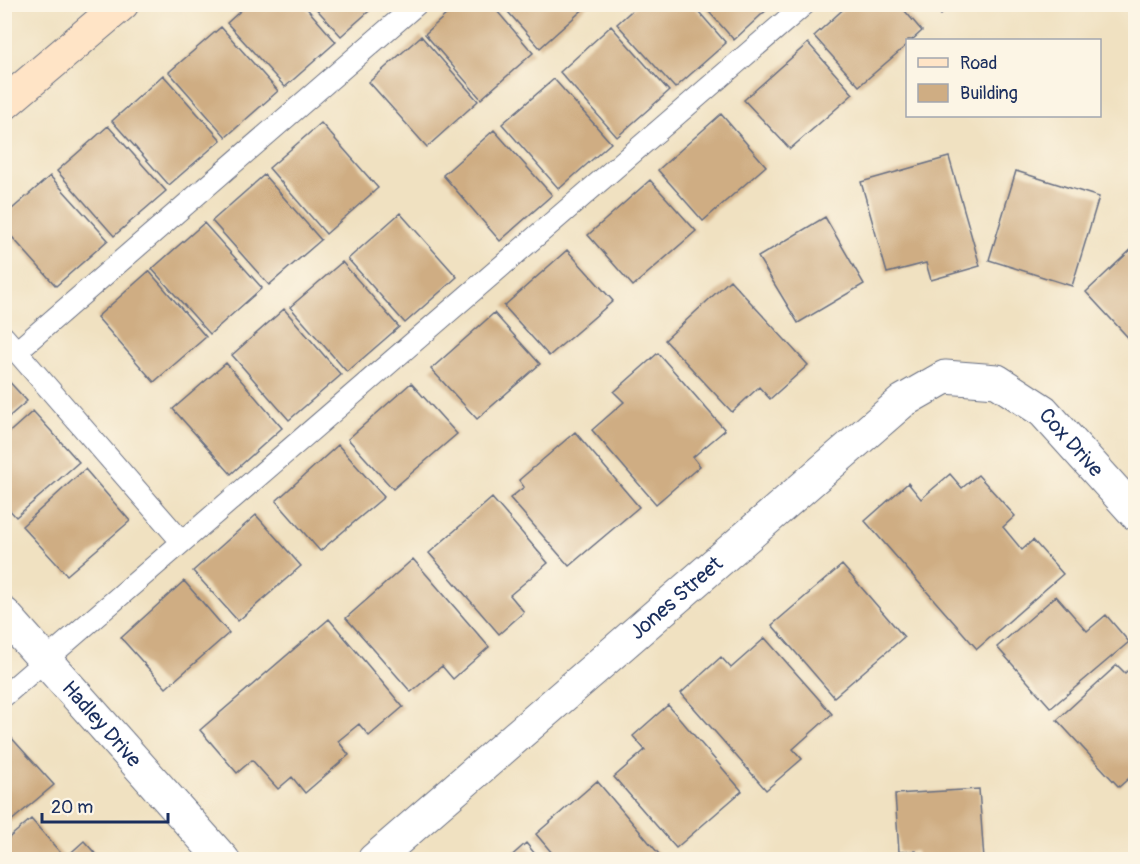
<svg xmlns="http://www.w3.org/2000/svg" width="1140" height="864" viewBox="0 0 1140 864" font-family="Pangolin,sans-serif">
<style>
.building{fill:#cfad83}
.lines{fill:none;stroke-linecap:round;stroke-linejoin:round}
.lane-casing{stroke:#666d81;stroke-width:23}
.street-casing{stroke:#666d81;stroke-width:35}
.secondary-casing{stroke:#666d81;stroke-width:35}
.lane{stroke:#fff;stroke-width:21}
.street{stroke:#fff;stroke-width:33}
.secondary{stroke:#ffe4c6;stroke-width:33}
.labels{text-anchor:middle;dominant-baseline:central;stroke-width:6;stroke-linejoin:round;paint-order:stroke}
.street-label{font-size:21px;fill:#1b2f5e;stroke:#fcf5e5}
</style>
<rect width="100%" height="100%" fill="#fcf5e5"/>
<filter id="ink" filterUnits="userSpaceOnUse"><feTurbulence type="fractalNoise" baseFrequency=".0167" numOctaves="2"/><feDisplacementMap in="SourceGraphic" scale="12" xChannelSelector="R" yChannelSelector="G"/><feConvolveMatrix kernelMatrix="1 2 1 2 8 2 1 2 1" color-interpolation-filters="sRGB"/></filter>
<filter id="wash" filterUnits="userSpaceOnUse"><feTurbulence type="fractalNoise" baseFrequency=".008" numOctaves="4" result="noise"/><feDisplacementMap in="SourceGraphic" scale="24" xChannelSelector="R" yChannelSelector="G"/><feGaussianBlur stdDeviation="1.35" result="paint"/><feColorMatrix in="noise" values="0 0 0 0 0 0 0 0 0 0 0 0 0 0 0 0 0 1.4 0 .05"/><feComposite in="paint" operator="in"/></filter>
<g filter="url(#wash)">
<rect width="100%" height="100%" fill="#f0e1c1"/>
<g id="blocks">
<!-- building -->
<path class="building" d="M 248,4 L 303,4 L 336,42 L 285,87 L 227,23 Z
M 312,4 L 377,4 L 341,36 Z
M 458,4 L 491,4 L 533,53 L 481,99 L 425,34 Z
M 501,4 L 589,4 L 540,48 Z
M 639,4 L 692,4 L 726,43 L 675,88 L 617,24 Z
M 702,4 L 773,4 L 734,40 Z
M 849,4 L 899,4 L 922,31 L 912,40 L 908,40 L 908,44 L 859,86 L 814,36 Z
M 931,4 L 953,4 L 941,15 Z
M 611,26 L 669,91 L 617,137 L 560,72 Z
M 221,27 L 278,91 L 226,137 L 169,72 Z
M 421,36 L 478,101 L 427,147 L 369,82 Z
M 808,43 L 853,94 L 790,149 L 744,100 Z
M 163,75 L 221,140 L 169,185 L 112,121 Z
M 554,79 L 611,143 L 559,189 L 502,124 Z
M 721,114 L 766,166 L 703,221 L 658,170 Z
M 321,123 L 378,188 L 326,234 L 269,168 Z
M 108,126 L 166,191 L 114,236 L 57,171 Z
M 494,130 L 552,195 L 500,241 L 443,175 Z
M 949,157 L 980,266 L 931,280 L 926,263 L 887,273 L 861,182 Z
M 1016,171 L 1099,197 L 1072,286 L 989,260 Z
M 264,175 L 321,240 L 269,285 L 212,221 Z
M 50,176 L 108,240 L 56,286 L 4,228 L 4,216 Z
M 650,180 L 696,231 L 633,286 L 588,235 Z
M 400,213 L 457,277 L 405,323 L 348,259 Z
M 825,217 L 864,284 L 798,323 L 758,257 Z
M 204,223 L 262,288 L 210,334 L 152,269 Z
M 1136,245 L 1136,346 L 1086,292 Z
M 567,250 L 613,301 L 549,356 L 504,306 Z
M 342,262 L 399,327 L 347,372 L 290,307 Z
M 149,271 L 206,337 L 154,382 L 97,317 Z
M 730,280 L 808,365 L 770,399 L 759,387 L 732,412 L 665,340 Z
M 284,309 L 341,375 L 289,420 L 232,355 Z
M 494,313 L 540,364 L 477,419 L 431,369 Z
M 658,353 L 725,430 L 693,457 L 700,466 L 656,504 L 592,430 L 624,402 L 614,392 Z
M 226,363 L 282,428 L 231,474 L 173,409 Z
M 4,376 L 27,401 L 4,421 Z
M 411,383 L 457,434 L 393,489 L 348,439 Z
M 33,411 L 79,462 L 16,517 L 4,504 L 4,437 Z
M 575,432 L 639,507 L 569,566 L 510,498 L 524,487 L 519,480 Z
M 338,445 L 384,497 L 320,551 L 276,501 Z
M 85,469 L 130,521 L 67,575 L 22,526 Z
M 950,474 L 962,488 L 978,475 L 1015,516 L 1003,527 L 1022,550 L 1033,540 L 1063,574 L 977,649 L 865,521 L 908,483 L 921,499 Z
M 492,498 L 548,563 L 510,595 L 524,612 L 499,634 L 429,553 Z
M 256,515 L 301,566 L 238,621 L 193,571 Z
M 413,559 L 489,647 L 453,679 L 442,666 L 411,692 L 346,618 Z
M 842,565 L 904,637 L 834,697 L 772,625 Z
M 184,581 L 229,633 L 166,688 L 121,638 Z
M 1056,596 L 1087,631 L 1106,615 L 1129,642 L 1051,708 L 997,647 Z
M 329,619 L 403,707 L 369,736 L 359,724 L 338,741 L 349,755 L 305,793 L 292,777 L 278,789 L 252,760 L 237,773 L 200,730 Z
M 765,638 L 832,714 L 793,749 L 802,759 L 766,790 L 681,693 L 721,657 L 731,668 Z
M 1136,663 L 1136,772 L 1119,787 L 1057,720 L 1117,665 L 1125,673 Z
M 668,705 L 742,791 L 676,848 L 614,777 L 645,750 L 633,736 Z
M 8,734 L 54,785 L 4,827 L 4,737 Z
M 597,781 L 664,860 L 558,860 L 536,834 Z
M 979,789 L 984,860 L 917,860 L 916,851 L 899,852 L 895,794 Z
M 31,819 L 65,858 L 84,841 L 101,860 L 4,860 L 4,842 Z
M 526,843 L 540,860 L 507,860 Z"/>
</g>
</g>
<g filter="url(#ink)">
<use href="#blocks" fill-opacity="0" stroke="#666d81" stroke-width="1.5"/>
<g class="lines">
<defs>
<path id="lane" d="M 4,337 L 182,542
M 17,351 L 417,4
M 4,696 L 805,4"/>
<g id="street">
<path id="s1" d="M 4,614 L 223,860"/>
<path id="s2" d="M 374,860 L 903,401 L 945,377 L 997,381 L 1043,411 L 1136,514"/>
</g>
<path id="secondary" d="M 4,104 L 122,4"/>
</defs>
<!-- lane casing -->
<use href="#lane" class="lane-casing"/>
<!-- street casing -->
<use href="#street" class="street-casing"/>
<!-- secondary casing -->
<use href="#secondary" class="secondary-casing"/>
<!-- lane -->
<use href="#lane" class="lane"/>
<!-- street -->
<use href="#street" class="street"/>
<!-- secondary -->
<use href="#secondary" class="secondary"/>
</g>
</g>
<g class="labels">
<!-- street labels -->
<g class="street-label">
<text stroke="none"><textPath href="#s2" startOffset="898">Cox Drive</textPath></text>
<text stroke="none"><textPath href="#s2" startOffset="400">Jones Street</textPath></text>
<text stroke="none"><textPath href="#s1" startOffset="147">Hadley Drive</textPath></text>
</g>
</g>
<!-- margin -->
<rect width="1140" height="864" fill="none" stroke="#fcf5e5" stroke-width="24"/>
<!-- legend -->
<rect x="906" y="39" width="195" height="78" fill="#fcf5e5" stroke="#a2a6af" stroke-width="1.5"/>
<rect x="918" y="58" width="30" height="9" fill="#ffe4c6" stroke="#a2a6af" stroke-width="1.5"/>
<text x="960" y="69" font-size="18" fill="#1b2f5e">Road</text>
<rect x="918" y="84" width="30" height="18" fill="#cfad83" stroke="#a2a6af" stroke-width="1.5"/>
<text x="960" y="99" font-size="18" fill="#1b2f5e">Building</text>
<!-- scale -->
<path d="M42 813v9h126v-9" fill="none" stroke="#1b2f5e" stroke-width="3"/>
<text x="51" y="813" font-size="18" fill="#1b2f5e" stroke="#fcf5e5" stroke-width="4.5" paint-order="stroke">20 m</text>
</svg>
